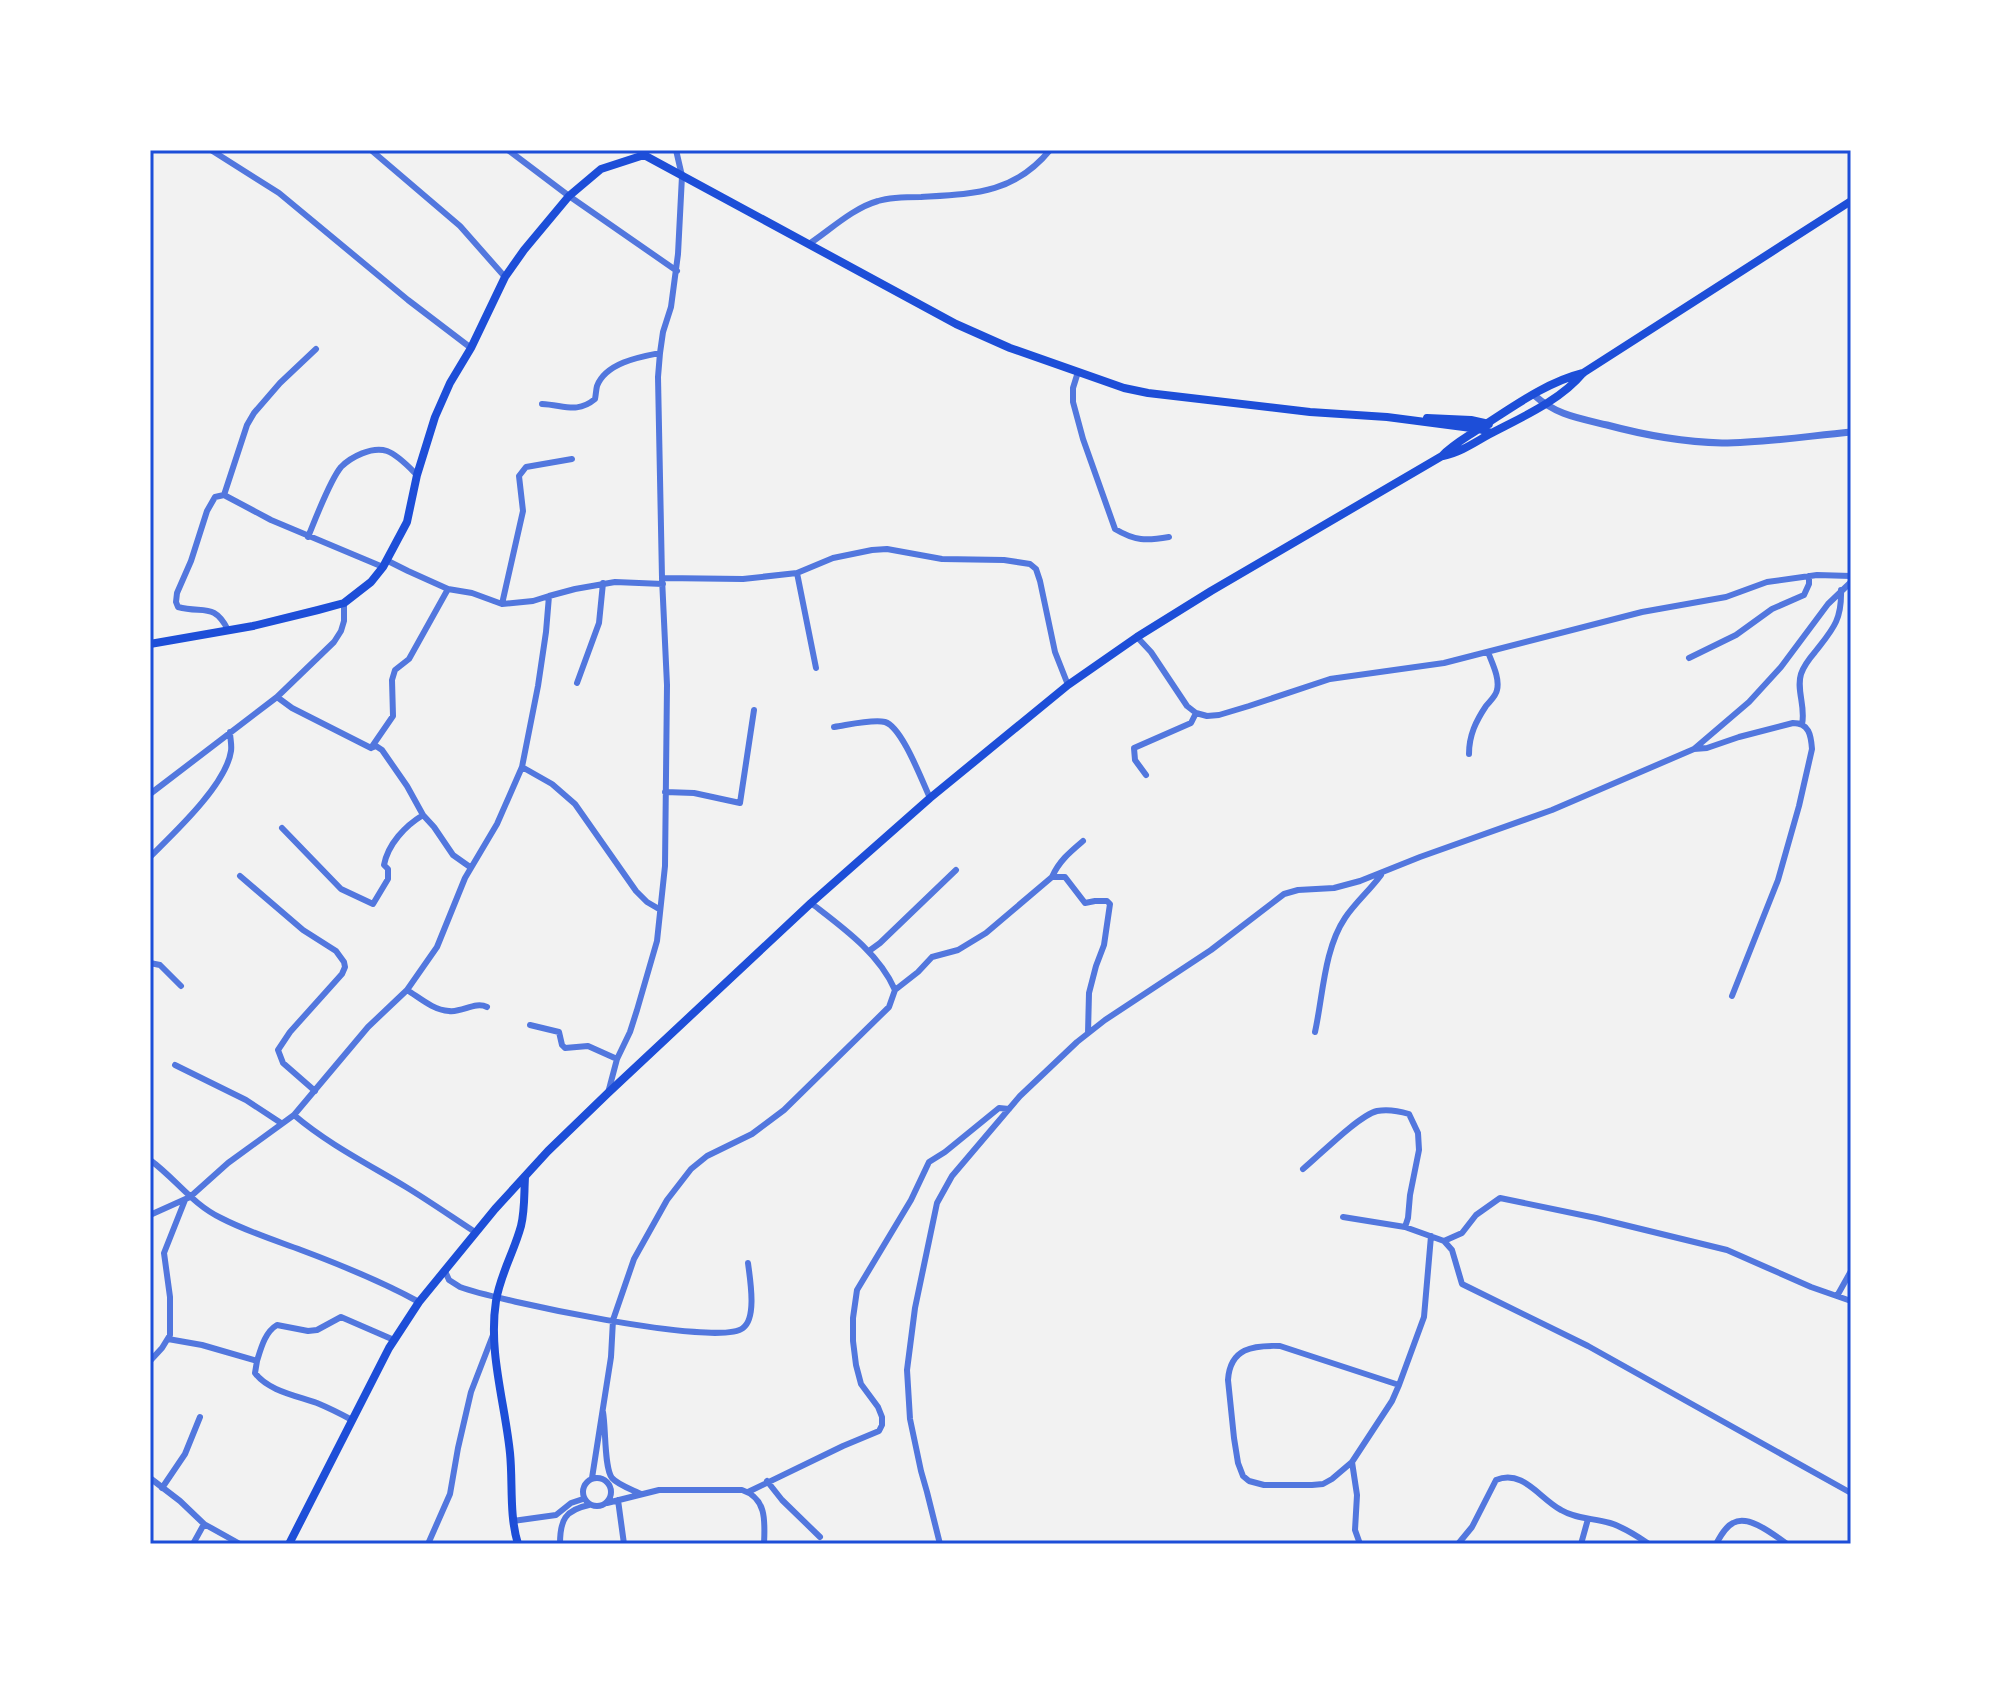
<svg xmlns="http://www.w3.org/2000/svg" width="2001" height="1694" viewBox="0 0 2001 1694" font-family="'Alegreya Sans',sans-serif">
<style>
.lines{fill:none;stroke-linecap:round;stroke-linejoin:round}
.minor{stroke:#5277de;stroke-width:6}
.tertiary{stroke:#5277de;stroke-width:7}
.secondary{stroke:#1d4ed8;stroke-width:8}
.neatline{fill:none;stroke:#1d4ed8;stroke-width:3}
</style>
<rect width="100%" height="100%" fill="#f2f2f2"/>
<g class="lines">
<!-- minor -->
<path class="minor" d="M 211,150 L 279,193 L 408,300 L 471,348
M 371,150 L 460,226 L 505,277
M 508,150 L 569,196 L 677,271
M 809,244 C 830,230 853,208 878,201 C 891,197 907,197 921,197 C 973,194 1014,194 1050,150
M 1078,372 L 1073,388 L 1073,402 L 1083,439 L 1115,529 C 1135,541 1146,541 1169,537
M 542,404 C 564,405 577,414 595,399 C 596,394 596,390 597,386 C 606,363 639,357 660,353
M 224,495 L 271,520 L 383,567
M 308,537 C 315,520 330,480 341,467 C 351,457 372,446 387,451 C 398,455 409,467 417,475
M 386,560 L 408,571 L 448,589 L 472,593 L 502,604 L 533,601 L 549,596
M 797,573 L 833,558 L 872,550 L 887,549 L 942,559 L 1004,560 L 1030,564 L 1036,569 L 1040,581 L 1055,652 L 1068,685
M 662,578 L 743,579 L 797,573 L 816,668
M 502,604 L 523,511 L 519,476 L 526,467 L 572,459
M 228,630 C 214,602 203,614 178,607 L 176,602 L 177,593 L 191,561 L 207,511 L 215,497 L 224,495 L 247,425 L 254,413 L 280,383 L 316,349
M 1137,637 L 1151,652 L 1187,706 L 1196,713 L 1207,716 L 1219,715 L 1249,706 L 1330,679 L 1444,663 L 1642,612 L 1726,597 L 1767,582 L 1817,575 L 1851,576
M 1689,658 L 1736,635 L 1772,609 L 1804,595 L 1809,584 L 1809,576
M 577,683 L 599,623 L 603,583
M 277,697 L 292,708 L 371,748 L 376,746 L 382,750 L 407,786 L 423,815 L 434,827 L 453,855 L 470,867
M 1802,724 C 1806,707 1796,690 1801,674 C 1804,665 1809,659 1815,652 C 1832,630 1842,621 1841,590
M 834,727 C 848,725 872,719 885,722 C 902,727 922,781 930,798
M 371,748 L 393,716 L 392,680 L 395,670 L 409,659 L 448,589
M 1694,749 L 1707,748 L 1739,737 L 1793,723 C 1809,723 1811,735 1812,749 L 1799,806 L 1778,880 L 1732,996
M 1469,754 C 1469,735 1476,721 1486,706 C 1490,701 1496,696 1497,690 C 1500,678 1492,663 1488,652
M 522,767 L 552,784 L 575,804 L 636,891 L 647,902 L 659,909
M 1146,775 L 1135,760 L 1134,748 L 1191,723 L 1196,713
M 665,792 L 694,793 L 740,803 L 754,710
M 150,794 L 277,697 L 334,642 L 341,631 L 344,621 L 344,603
M 282,828 L 341,889 L 373,904 L 388,879 L 388,869 L 384,865 C 388,844 405,826 423,815
M 150,857 C 174,833 226,785 231,751 C 232,745 230,738 230,732
M 240,876 L 303,930 L 336,951 L 344,962 L 345,967 L 342,974 L 290,1032 L 278,1050 L 283,1063 L 315,1091
M 1052,877 C 1059,861 1070,852 1083,841
M 811,903 C 842,927 879,953 895,990
M 869,951 L 880,943 L 956,870
M 150,963 L 160,965 L 181,986
M 407,990 C 420,998 433,1010 449,1011 C 462,1013 475,1001 487,1007
M 530,1025 L 559,1032 L 562,1045 L 565,1048 L 588,1046 L 617,1059
M 1315,1032 C 1323,996 1324,949 1345,918 C 1355,903 1370,890 1381,875
M 175,1065 L 246,1100 L 281,1123
M 608,1093 L 617,1059 L 630,1032 L 637,1010 L 657,941 L 665,866 L 667,685 L 662,578 L 658,377 L 660,353 L 663,332 L 671,307 L 678,254 L 682,176 L 676,150
M 294,1115 L 368,1027 L 407,990 L 437,947 L 465,878 L 497,824 L 522,767 L 538,686 L 546,632 L 549,596 L 575,589 L 615,582 L 663,584
M 150,1160 C 175,1178 192,1204 221,1218 C 246,1231 274,1240 301,1250 C 341,1265 381,1281 419,1302
M 1303,1169 C 1320,1155 1358,1116 1377,1111 C 1388,1109 1399,1111 1409,1114 L 1418,1133 L 1419,1150 L 1410,1195 L 1408,1218 L 1405,1227 L 1444,1241
M 150,1215 L 190,1197 L 228,1163 L 294,1115 C 328,1144 368,1164 406,1187 C 429,1201 452,1217 475,1232
M 1343,1217 L 1405,1227
M 445,1271 L 449,1280 L 460,1287 C 495,1300 719,1348 743,1328 C 757,1318 750,1279 748,1263
M 1837,1296 L 1851,1271
M 1851,1301 L 1811,1287 L 1727,1250 L 1596,1218 L 1500,1198 L 1476,1215 L 1462,1233 L 1444,1241 L 1452,1250 L 1462,1284 L 1588,1346 L 1851,1493
M 168,1339 L 202,1345 L 257,1361 L 255,1373 C 268,1391 298,1396 317,1403 C 329,1408 341,1414 352,1420
M 150,1361 L 162,1348 L 170,1335 L 170,1297 L 164,1253 L 185,1200
M 257,1361 C 261,1348 265,1332 277,1325 L 308,1331 L 317,1330 L 341,1317 L 394,1340
M 1399,1385 L 1280,1346 C 1253,1345 1230,1348 1228,1380 L 1234,1438 L 1238,1463 L 1243,1476 L 1249,1481 L 1264,1485 L 1312,1485 L 1323,1484 L 1332,1479 L 1352,1462 L 1392,1401 L 1399,1385 L 1424,1317 L 1431,1236
M 603,1412 C 606,1428 604,1468 612,1478 C 618,1485 633,1490 641,1494
M 1352,1462 L 1357,1495 L 1355,1530 L 1360,1544
M583 1492a14 14 0 1 1 28 0a14 14 0 1 1-28 0Z
M 150,1478 L 180,1501 L 204,1524 L 240,1544
M 592,1478 L 611,1357 L 613,1320 L 634,1259 L 667,1200 L 691,1169 L 707,1156 L 752,1134 L 784,1110 L 889,1007 L 895,990 L 918,972 L 932,957 L 958,950 L 986,933 L 1052,877 L 1065,877 L 1085,903 L 1095,901 L 1107,901 L 1110,904 L 1104,945 L 1096,966 L 1089,993 L 1088,1033
M 767,1481 L 782,1500 L 820,1537
M 162,1488 L 185,1454 L 200,1417
M 748,1492 L 843,1446 L 879,1431 L 882,1425 L 882,1417 L 878,1407 L 861,1384 L 856,1365 L 853,1341 L 853,1318 L 857,1290 L 911,1200 L 929,1162 L 945,1152 L 999,1108 L 1009,1109
M 618,1500 L 624,1544
M 607,1503 L 659,1490 L 742,1490 C 767,1498 765,1522 764,1544
M 513,1521 L 556,1515 L 571,1503 L 583,1499
M 193,1544 L 204,1524
M 428,1544 L 450,1494 L 458,1448 L 471,1392 L 493,1335
M 560,1544 C 560,1520 565,1510 589,1505
M 940,1544 L 927,1492 L 921,1471 L 910,1419 L 907,1370 L 915,1308 L 937,1203 L 952,1176 L 1020,1096 L 1077,1042 L 1105,1020 L 1211,950 L 1284,894 L 1298,890 L 1334,888 L 1360,881 L 1420,857 L 1552,810 L 1694,749 L 1749,702 L 1781,667 L 1828,604 L 1851,582
M 1458,1544 L 1472,1527 L 1496,1480 C 1523,1469 1539,1498 1561,1510 C 1576,1519 1593,1518 1610,1523 C 1624,1527 1637,1536 1649,1544
M 1581,1544 L 1588,1519
M 1716,1544 C 1720,1537 1725,1527 1733,1523 C 1749,1514 1774,1535 1787,1544"/>
<!-- tertiary -->
<path class="tertiary" d="M 1534,395 C 1556,415 1578,418 1607,425 C 1644,435 1683,442 1722,443 C 1765,443 1808,436 1851,432"/>
<!-- secondary -->
<path class="secondary" d="M 1427,418 L 1471,420 L 1489,424
M 1443,456 C 1459,453 1474,443 1488,435 C 1520,418 1560,401 1583,373 L 1851,201
M 150,644 L 253,626 L 318,610 L 344,603 L 371,582 L 383,567 L 407,522 L 417,475 L 435,417 L 450,383 L 471,348 L 505,277 L 524,250 L 569,196 L 601,169 L 644,155 L 956,324 L 1010,348 L 1124,388 L 1148,393 L 1310,412 L 1387,417 L 1479,429 L 1492,433
M 289,1544 L 389,1348 L 419,1302 L 495,1209 L 548,1151 L 608,1093 L 811,903 L 930,798 L 1068,685 L 1137,637 L 1211,591 L 1442,456 C 1453,444 1469,436 1483,426 C 1514,406 1547,382 1583,373
M 518,1544 C 509,1515 513,1483 510,1453 C 505,1403 488,1352 496,1301 C 500,1275 514,1252 521,1226 C 525,1210 524,1193 525,1177"/>
</g>
<!-- border -->
<rect width="2001" height="1694" fill="none" stroke="#ffffff" stroke-width="304"/>
<rect x="152" y="152" width="1697" height="1390" class="neatline"/>
</svg>
